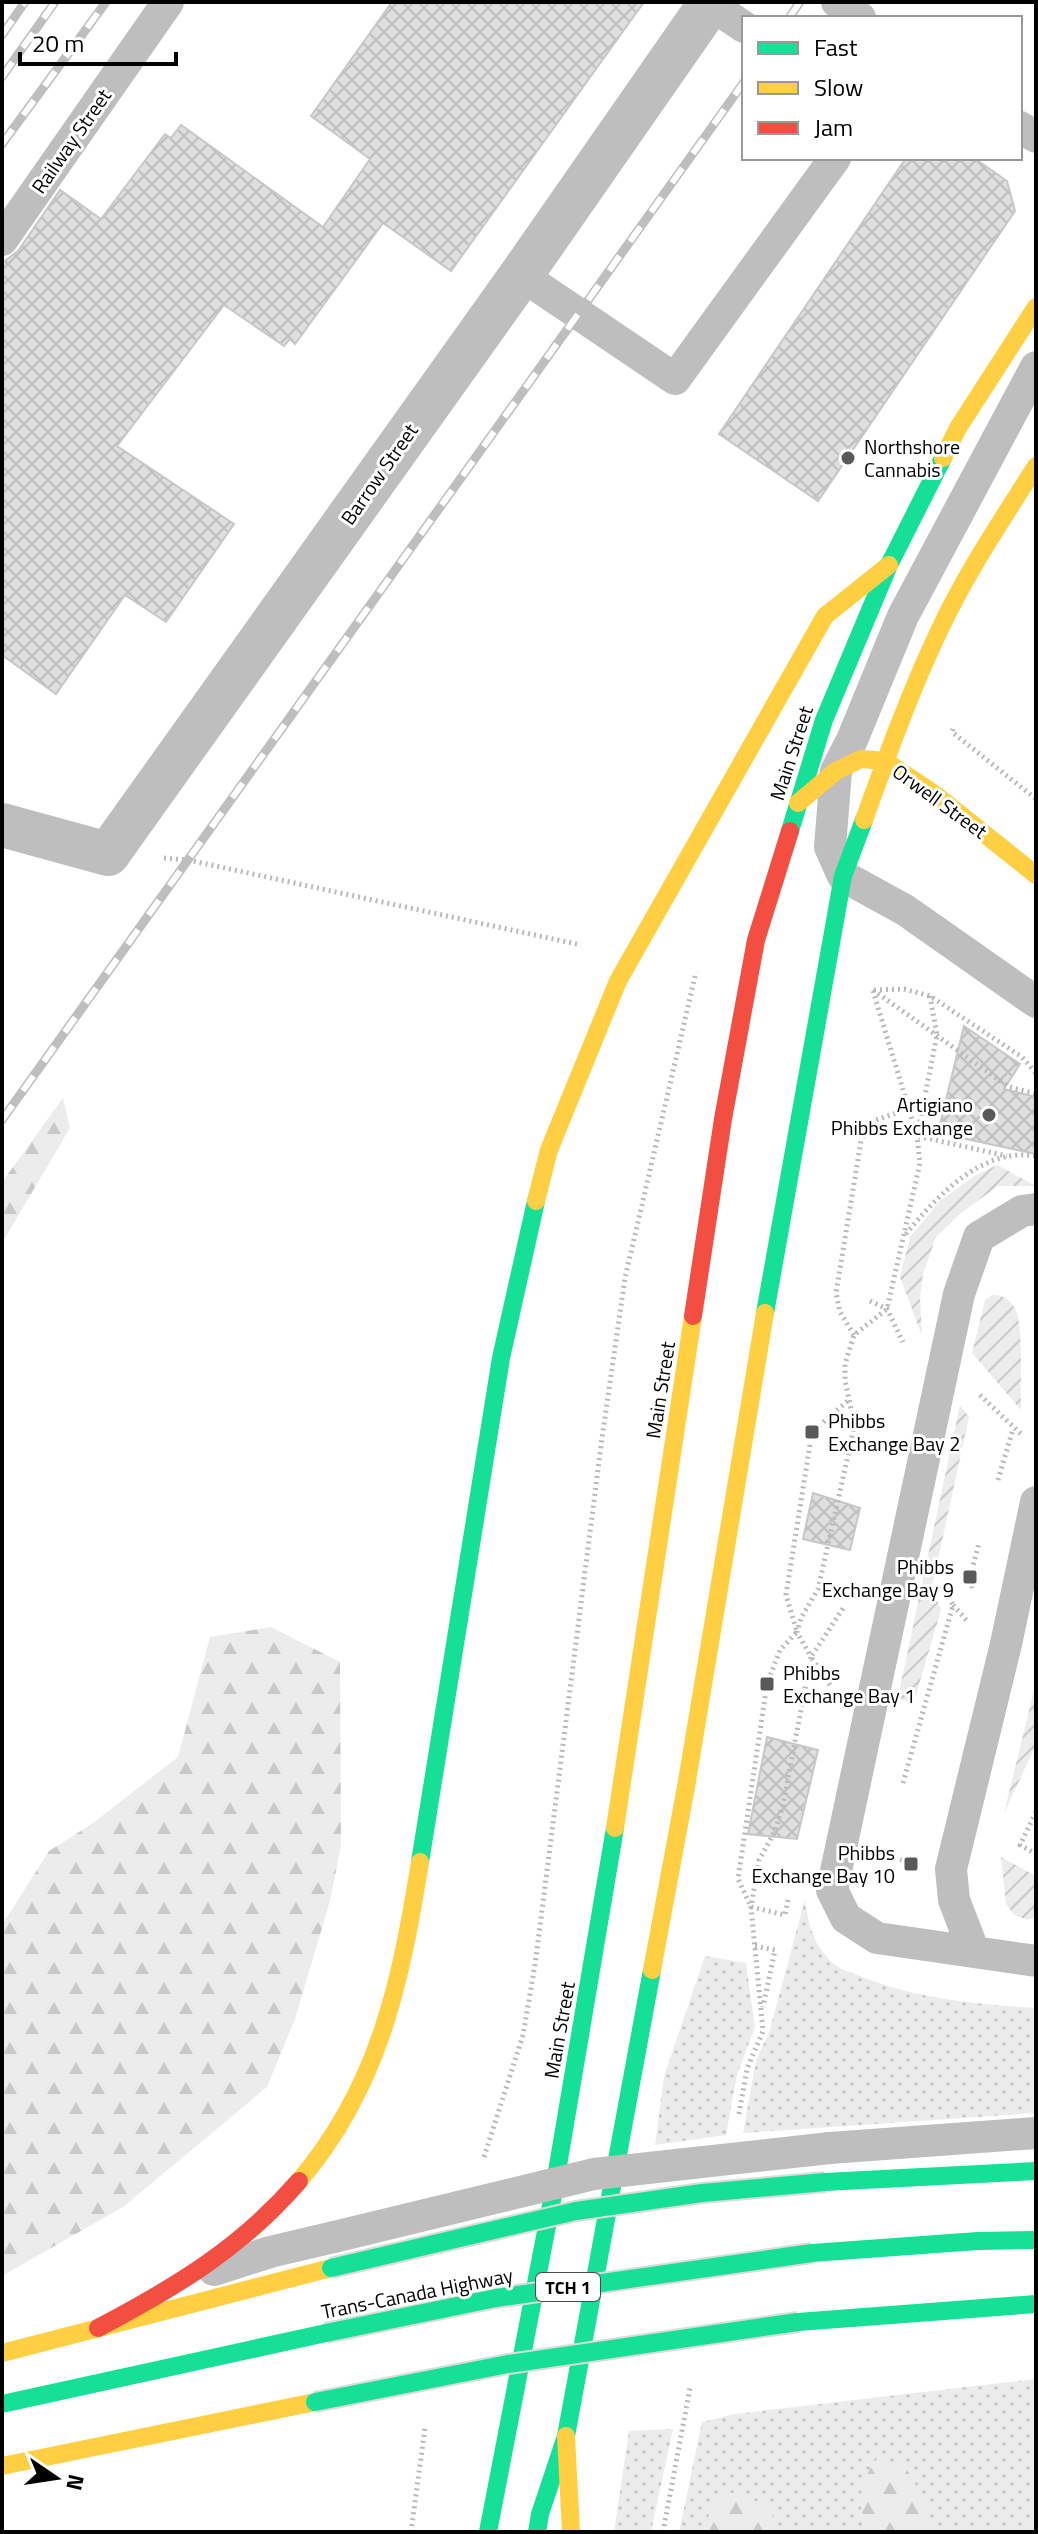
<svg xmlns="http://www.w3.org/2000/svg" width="1038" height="2534" viewBox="0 0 1038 2534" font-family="'Titillium Web',sans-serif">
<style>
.grass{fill:url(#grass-dots)}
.forest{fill:url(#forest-firs)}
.garden{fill:url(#garden-furrows)}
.building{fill:url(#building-cross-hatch);stroke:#c7c7c7;stroke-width:2}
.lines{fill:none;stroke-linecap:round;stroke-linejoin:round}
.path{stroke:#b9b9b9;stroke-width:5;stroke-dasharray:2 4;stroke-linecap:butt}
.lane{stroke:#bebebe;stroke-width:32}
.street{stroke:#bebebe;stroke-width:44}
.fast{stroke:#16e098;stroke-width:18}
.slow{stroke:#ffcf43;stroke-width:18}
.jam{stroke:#f24e42;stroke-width:18}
.rail-casing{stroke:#bebebe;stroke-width:9}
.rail{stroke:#fff;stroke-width:6;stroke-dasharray:18;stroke-linecap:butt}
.fast-bridge-casing{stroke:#dbdbdb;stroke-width:22;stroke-linecap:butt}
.lane-bridge{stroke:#bebebe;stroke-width:32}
.fast-bridge{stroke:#16e098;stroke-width:18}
.poi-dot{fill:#595959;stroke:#fff;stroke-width:3}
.labels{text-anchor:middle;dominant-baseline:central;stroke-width:6;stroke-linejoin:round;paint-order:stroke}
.shield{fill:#fff;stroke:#4c4c4c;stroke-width:2}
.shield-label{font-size:18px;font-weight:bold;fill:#000}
.street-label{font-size:20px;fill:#000;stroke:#fff}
.poi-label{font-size:20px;fill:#000;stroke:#fff;text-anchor:start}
</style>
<defs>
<pattern id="grass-dots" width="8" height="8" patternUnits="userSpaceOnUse" patternTransform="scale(2)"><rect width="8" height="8" fill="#ececec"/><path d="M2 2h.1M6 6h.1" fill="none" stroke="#c9c9c9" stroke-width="1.8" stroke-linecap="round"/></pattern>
<pattern id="forest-firs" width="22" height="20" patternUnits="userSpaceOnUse" patternTransform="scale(2)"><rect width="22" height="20" fill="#ececec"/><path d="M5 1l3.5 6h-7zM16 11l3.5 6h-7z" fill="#c9c9c9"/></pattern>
<pattern id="garden-furrows" width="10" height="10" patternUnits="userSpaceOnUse" patternTransform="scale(2)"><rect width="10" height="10" fill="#ececec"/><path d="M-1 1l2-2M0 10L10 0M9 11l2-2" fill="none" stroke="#c9c9c9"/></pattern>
<pattern id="building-cross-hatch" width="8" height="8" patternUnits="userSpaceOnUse" patternTransform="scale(2)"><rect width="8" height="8" fill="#dfdfdf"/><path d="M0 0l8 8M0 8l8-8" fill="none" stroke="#bebebe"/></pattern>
</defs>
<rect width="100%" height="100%" fill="#fff"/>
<!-- grass -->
<path class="grass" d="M 805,1899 C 808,1924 814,1947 834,1964 C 841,1970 853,1973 862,1977 C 918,1999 976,2004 1036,2008 L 1036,2113 L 743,2133 L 756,2060 L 769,2033 Z
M 705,1956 L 746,1963 L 755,2027 L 737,2075 L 726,2135 L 655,2145 L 664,2076 Z
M 1036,2379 L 1036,2532 L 926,2532 L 926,2503 L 877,2460 C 857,2485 860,2501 865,2532 L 679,2532 L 702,2422 L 735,2414 Z
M 673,2429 L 651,2532 L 614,2532 L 629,2431 Z"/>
<!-- forest -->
<path class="forest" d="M 63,1098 L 70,1128 L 2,1243 L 2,1182 Z
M 271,1627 L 340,1662 L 341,1846 L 330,1901 L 295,2019 L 267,2087 L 123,2207 L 2,2276 L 2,1925 L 49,1851 L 93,1823 L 178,1757 L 210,1637 Z
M 877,2459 L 905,2466 L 926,2503 L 926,2532 L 865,2532 C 860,2501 857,2485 877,2459 Z
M 729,2492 L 770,2506 L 777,2532 L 705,2532 C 704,2516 718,2502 729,2492 Z"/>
<!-- garden -->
<path class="garden" d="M 997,1165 L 1036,1186 L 998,1186 L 961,1213 L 936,1237 L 923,1274 L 920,1298 L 922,1336 L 900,1277 L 910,1237 L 940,1201 L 973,1177 Z
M 992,1295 C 1006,1294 1016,1305 1018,1318 C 1023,1344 1020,1383 1021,1410 L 972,1353 L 985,1300 Z
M 960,1405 L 969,1417 L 932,1587 L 941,1610 L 913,1705 L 898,1697 Z
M 1036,1682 L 1036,1745 L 1004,1813 Z
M 1001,1857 L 1036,1876 L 1036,1917 L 1028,1920 L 1014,1915 L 1006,1904 Z"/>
<!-- building -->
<path class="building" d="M 392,2 L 644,2 L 451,271 L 383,223 L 295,344 L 290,339 L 284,346 L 224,305 L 117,446 L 234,524 L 166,622 L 125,595 L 56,694 L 2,655 L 2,263 L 18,251 L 60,190 L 101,219 L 165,134 L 171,138 L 181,125 L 323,227 L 370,159 L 311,116 Z
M 906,158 L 974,158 L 1007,181 L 1015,211 L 818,501 L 719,434 Z
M 964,1026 L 1020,1064 L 1004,1089 L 1036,1097 L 1036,1154 L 938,1133 Z
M 813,1493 L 860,1508 L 850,1550 L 803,1539 Z
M 767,1737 L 818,1750 L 797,1839 L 748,1834 Z"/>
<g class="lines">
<!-- path -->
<path class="path" d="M 953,729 L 952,732 L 1036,799
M 164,858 L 188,860 L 581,945
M 873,990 L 1009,1087 L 1036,1094
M 874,990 L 904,989 L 930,996 L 1022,1057 L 1036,1073
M 930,996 L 937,1035 L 917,1136 L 1007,1156
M 906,1234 C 937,1196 982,1147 1036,1156
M 870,1301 L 887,1309 L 903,1342
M 854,1335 L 840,1312 L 836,1293 L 861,1141 L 870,1122 L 923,1104
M 980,1395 L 1023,1436
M 998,1480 L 1013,1429
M 972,1588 L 970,1577 L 979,1543
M 953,1605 L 968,1622
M 830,1685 L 811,1657 L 844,1607
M 903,1783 L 953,1605 L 943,1586
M 1036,1812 L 1020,1845 L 1036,1854
M 887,1850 L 888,1855 L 911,1863
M 788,1900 L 785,1915 L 751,1907 L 738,1879 L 767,1684 L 780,1650 L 797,1632 L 786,1595 L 812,1432 L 850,1399
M 755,1946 L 775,1950 L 763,2007
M 739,2114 L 747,2069 L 763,2031 L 751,1907 L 759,1860 L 775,1831 L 783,1805 L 811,1657 L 797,1632 L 801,1618 L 818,1589 L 851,1442 L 854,1424 L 845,1380 L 845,1364 L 854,1335 L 887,1309 L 920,1163 L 917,1136 L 873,991
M 484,2157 L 523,2035 L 535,1965 L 602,1438 L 625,1278 L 696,972
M 411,2532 L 425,2428
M 663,2532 L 690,2388"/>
<!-- lane -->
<path class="lane" d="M 837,2 L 860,18
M 710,4 L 744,27
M 1020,127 L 1036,137
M 2,240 L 168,2
M 521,275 L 675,379 L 835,158
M 1036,367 L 903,616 L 852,740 L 836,771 L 830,847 L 843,876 L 905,910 L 1036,1002
M 1036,1209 L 1022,1211 L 979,1237 L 959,1294 L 832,1890 L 846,1918 L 877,1938 L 1036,1961
M 974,1952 L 954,1900 L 951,1869 L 1006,1644 L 1036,1502
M 830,2148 L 1036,2133
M 214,2270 L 270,2252 L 334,2237"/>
<!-- street -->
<path class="street" d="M 2,825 L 108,854 L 521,275 L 711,2"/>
<!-- fast -->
<path class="fast" d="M 790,831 L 824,720 L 889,565 L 943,458
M 765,1313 L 843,876 L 864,820
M 420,1862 L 501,1358 L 536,1201
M 825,2182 L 1036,2171
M 812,2253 L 978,2241 L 1036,2240
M 798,2322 L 1036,2304
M 2,2404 L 326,2333
M 488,2532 L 553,2195 L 615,1828
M 537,2532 L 540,2514 L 566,2436 L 652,1970"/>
<!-- slow -->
<path class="slow" d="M 943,458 L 958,428 L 1036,307
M 798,803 L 836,771 L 861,759 L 885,761 L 936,795 L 1036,875
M 864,820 C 887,756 910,692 939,631 C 966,573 1002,520 1036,466
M 536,1201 L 549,1150 L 618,981 L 825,616 L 889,565
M 615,1828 L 693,1316
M 652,1970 L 686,1787 L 765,1313
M 299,2181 C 380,2086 401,1980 420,1862
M 2,2353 L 331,2268
M 566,2436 L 571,2532
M 2,2466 L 315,2402"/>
<!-- jam -->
<path class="jam" d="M 693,1316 L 723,1119 L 756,940 L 790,831
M 98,2328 C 176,2287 241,2248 299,2181"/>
<defs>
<path id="rail" d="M 789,18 L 800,2
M 2,35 L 25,2
M 2,77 L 55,2
M 2,144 L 106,2
M 2,1120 L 744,82"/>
</defs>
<!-- rail casing -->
<use href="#rail" class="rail-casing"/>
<!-- rail -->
<use href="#rail" class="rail"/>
<defs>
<path id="fast-bridge" d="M 331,2268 L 576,2211 L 702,2193 L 825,2182
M 326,2333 L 496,2298 L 812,2253
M 315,2402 L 508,2364 L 798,2322"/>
</defs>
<!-- fast-bridge casing -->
<use href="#fast-bridge" class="fast-bridge-casing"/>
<!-- lane-bridge -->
<path class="lane-bridge" d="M 334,2237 L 594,2174 L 830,2148"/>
<!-- fast-bridge -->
<use href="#fast-bridge" class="fast-bridge"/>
</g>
<!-- markers -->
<g class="poi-dot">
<circle cx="848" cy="458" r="8"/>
<circle cx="989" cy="1115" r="8"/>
<rect x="804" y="1424" width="16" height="16" rx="4"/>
<rect x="962" y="1569" width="16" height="16" rx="4"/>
<rect x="759" y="1676" width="16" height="16" rx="4"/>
<rect x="903" y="1856" width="16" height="16" rx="4"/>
</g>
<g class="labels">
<!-- shield labels -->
<rect class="shield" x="536" y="2273" width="64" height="28" rx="6"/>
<g class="shield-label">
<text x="568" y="2287">TCH 1</text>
</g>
<!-- street labels -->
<g class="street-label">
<text transform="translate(71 141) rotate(-55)">Railway Street</text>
<text transform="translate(379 474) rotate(-55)">Barrow Street</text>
<text transform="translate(791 753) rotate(-72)">Main Street</text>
<text transform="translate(940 801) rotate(36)">Orwell Street</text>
<text transform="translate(660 1390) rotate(-81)">Main Street</text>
<text transform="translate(559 2030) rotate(-80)">Main Street</text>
<text transform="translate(417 2293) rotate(-11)">Trans-Canada Highway</text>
</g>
<!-- poi labels -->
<g class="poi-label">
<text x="864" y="446">Northshore<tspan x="864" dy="23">Cannabis</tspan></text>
<text x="973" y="1104" text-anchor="end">Artigiano<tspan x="973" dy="23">Phibbs Exchange</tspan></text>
<text x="828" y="1420">Phibbs<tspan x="828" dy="23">Exchange Bay 2</tspan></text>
<text x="954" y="1566" text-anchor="end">Phibbs<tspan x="954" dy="23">Exchange Bay 9</tspan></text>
<text x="783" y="1672">Phibbs<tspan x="783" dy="23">Exchange Bay 1</tspan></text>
<text x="895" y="1852" text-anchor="end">Phibbs<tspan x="895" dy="23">Exchange Bay 10</tspan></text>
</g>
</g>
<!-- border -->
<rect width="1038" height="2534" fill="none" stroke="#000000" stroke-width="8"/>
<!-- legend -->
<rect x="742" y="16" width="280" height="144" fill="#ffffff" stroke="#999999" stroke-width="2"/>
<rect x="758" y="42" width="40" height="12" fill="#16e098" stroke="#999999" stroke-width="2"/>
<text x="814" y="56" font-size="24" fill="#000000">Fast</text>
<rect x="758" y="82" width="40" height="12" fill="#ffcf43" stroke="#999999" stroke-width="2"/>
<text x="814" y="96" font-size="24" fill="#000000">Slow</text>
<rect x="758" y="122" width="40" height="12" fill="#f24e42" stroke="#999999" stroke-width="2"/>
<text x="814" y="136" font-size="24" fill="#000000">Jam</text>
<!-- north arrow -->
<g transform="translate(56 2478) rotate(103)" stroke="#ffffff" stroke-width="6" paint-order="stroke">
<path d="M0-6L14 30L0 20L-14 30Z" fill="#000000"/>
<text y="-12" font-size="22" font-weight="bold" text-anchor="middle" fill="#000000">N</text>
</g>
<!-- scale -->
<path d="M20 52v12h156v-12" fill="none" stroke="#000000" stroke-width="4"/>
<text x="32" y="52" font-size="24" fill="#000000" stroke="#ffffff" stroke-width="6" paint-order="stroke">20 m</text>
</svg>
